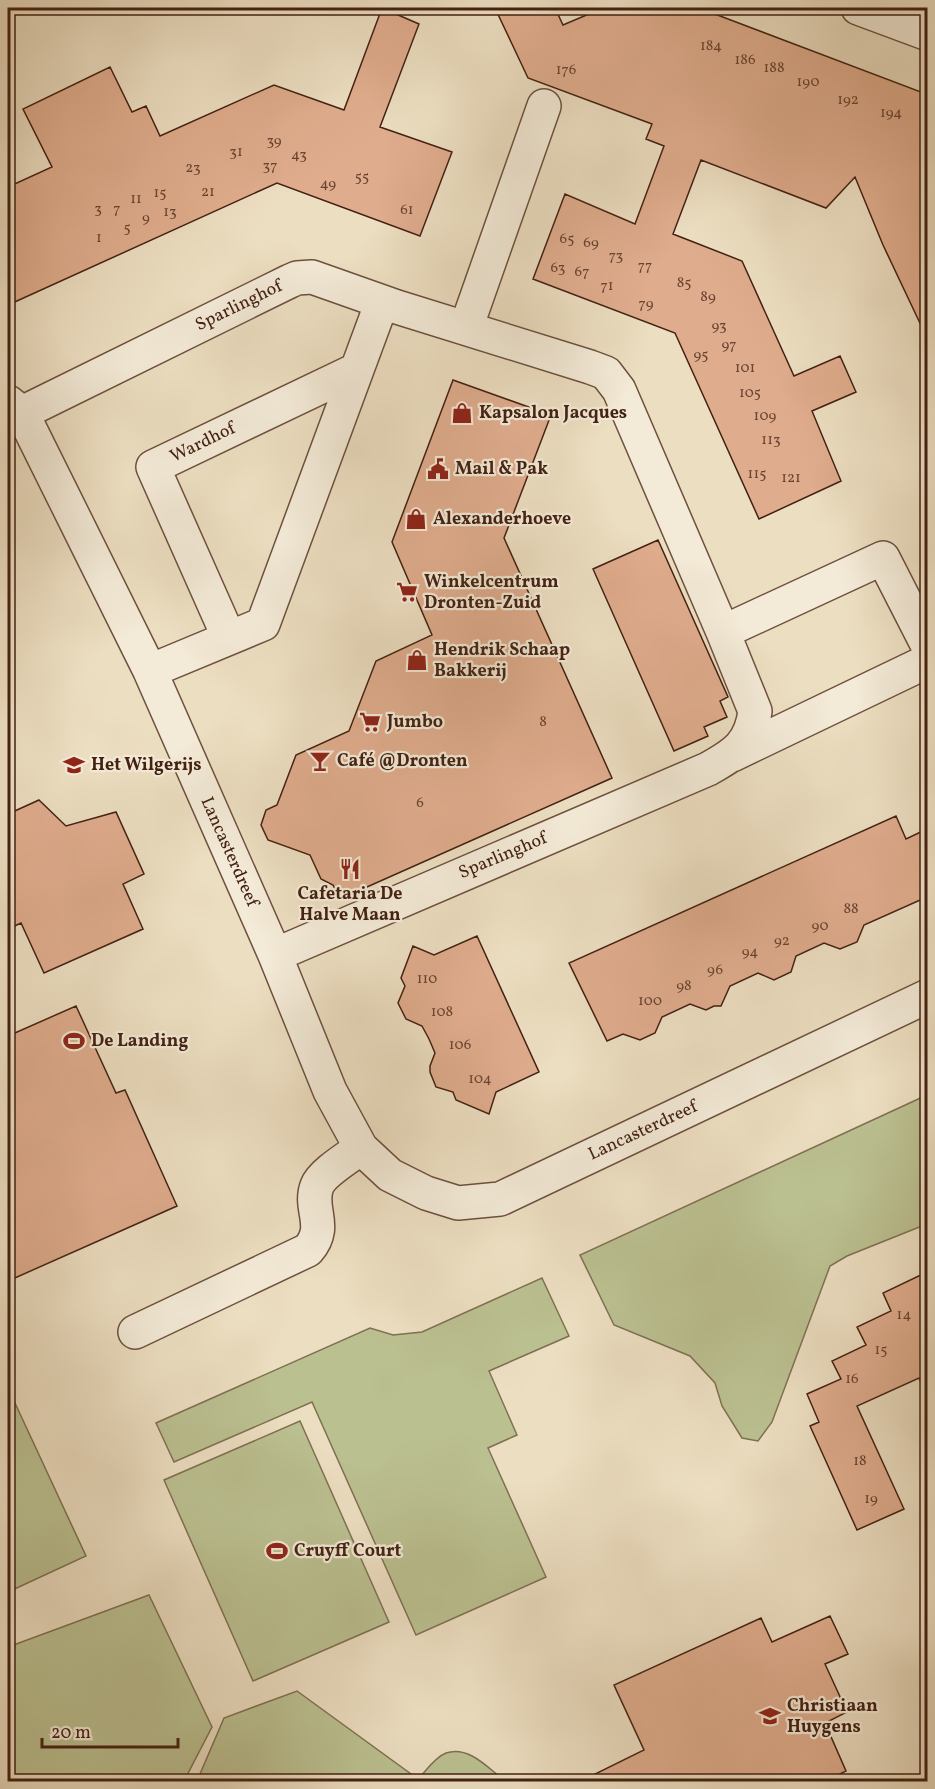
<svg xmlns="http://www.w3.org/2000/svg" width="935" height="1789" viewBox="0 0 935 1789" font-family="Vollkorn,serif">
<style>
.green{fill:#bbc091;stroke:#7f7052;stroke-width:1.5}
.building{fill:#dfac8d;stroke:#432112;stroke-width:1.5}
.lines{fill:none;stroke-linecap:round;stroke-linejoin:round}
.minor-casing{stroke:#6d503e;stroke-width:36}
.minor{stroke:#f3ead7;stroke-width:33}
.labels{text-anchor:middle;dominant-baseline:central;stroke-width:4.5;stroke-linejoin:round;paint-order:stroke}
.number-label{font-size:15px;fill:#6a4431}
.street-label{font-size:18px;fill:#432112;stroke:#f3ead7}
.poi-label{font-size:18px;font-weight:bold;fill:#432112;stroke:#f3ead7;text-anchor:start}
</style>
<rect width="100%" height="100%" fill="#ecdec1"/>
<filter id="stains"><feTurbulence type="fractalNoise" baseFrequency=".00333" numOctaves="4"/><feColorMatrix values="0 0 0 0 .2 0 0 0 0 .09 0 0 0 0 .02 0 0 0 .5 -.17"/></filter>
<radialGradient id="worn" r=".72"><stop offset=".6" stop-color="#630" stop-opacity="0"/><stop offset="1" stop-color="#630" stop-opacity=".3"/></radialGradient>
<!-- green -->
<path class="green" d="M 927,1095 L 927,1224 L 847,1256 L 830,1266 L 772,1422 L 758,1441 L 742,1438 L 722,1406 L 715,1383 L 690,1356 L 614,1325 L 580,1255 Z
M 542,1278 L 569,1336 L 489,1371 L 517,1435 L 488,1448 L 546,1577 L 416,1635 L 312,1402 L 174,1462 L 156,1423 L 370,1328 L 393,1335 L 422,1332 Z
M 8,1388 L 86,1556 L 8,1592 Z
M 300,1421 L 389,1622 L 253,1681 L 164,1480 Z
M 149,1595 L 212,1727 L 184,1781 L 8,1781 L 8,1647 Z
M 297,1691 L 418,1779 C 426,1771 435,1757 446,1753 C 469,1745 489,1769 505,1781 L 197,1781 L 224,1718 Z"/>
<!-- building -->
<path class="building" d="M 382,8 L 419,24 L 380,127 L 452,152 L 420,236 L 277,183 L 8,305 L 8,187 L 52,167 L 23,109 L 110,67 L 132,112 L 146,106 L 160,136 L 274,85 L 344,110 Z
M 495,8 L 555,8 L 563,25 L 603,8 L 699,8 L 921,92 L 927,106 L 927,338 L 883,245 L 855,177 L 826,208 L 701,160 L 673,234 L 742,261 L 794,376 L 840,356 L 856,392 L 812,411 L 841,481 L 759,519 L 675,333 L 533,279 L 565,194 L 635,224 L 664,146 L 646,139 L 652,124 L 528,78 Z
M 453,380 L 551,415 L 504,538 L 612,778 L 340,899 L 333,885 L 321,879 L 310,855 L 268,840 L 261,825 L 266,810 L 277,805 L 296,755 L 349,731 L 376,661 L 432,635 L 392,542 Z
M 658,540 L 728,697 L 720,701 L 727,717 L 704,727 L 708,736 L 674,751 L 593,569 Z
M 39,800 L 66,826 L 116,812 L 144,874 L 123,884 L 143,929 L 44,973 L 21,923 L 8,929 L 8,814 Z
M 896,816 L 906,839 L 927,829 L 927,897 L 864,925 L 857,942 L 840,949 L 824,943 L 796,956 L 791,972 L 774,980 L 758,973 L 730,986 L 721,1006 L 714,1006 L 706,1010 L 690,1004 L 662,1017 L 655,1033 L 640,1040 L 623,1034 L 607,1041 L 569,963 Z
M 477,936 L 539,1072 L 496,1092 L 489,1114 L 456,1100 L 453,1092 L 436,1087 L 430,1072 L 430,1066 L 435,1053 L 429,1039 L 422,1026 L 406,1019 L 398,1003 L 405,986 L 401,978 L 413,946 L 434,955 Z
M 76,1006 L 116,1093 L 125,1090 L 177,1206 L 8,1281 L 8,1036 Z
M 927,1272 L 927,1397 L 919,1378 L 857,1406 L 904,1509 L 857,1530 L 810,1426 L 819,1422 L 807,1394 L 841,1379 L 832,1361 L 866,1345 L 857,1327 L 891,1311 L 883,1293 Z
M 830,1616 L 848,1654 L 825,1664 L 847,1712 L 825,1723 L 846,1771 L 824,1782 L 579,1782 L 644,1750 L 614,1685 L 761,1618 L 772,1642 Z"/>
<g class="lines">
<defs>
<path id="minor" d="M 858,8 L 928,34
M 466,328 L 544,106
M 8,402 L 22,413 L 150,671 L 275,955 L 330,1091 L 361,1148 L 390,1175 L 426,1193 L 458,1203 L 500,1199 L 928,996
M 22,413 L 290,281 L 297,278 L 312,277 L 397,307 L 590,367 L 606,373 L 619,390 L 723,632 L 755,711 C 751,744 735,754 708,769 L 275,955
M 723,632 L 883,558 L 928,646
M 229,638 L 153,467 L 356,370
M 150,671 L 263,624 L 382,302
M 732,755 L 928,661
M 135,1332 L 308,1250 C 329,1226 308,1209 317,1186 C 322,1173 349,1157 361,1148"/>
</defs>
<!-- minor casing -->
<use href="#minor" class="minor-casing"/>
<!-- minor -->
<use href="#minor" class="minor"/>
</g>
<!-- icons -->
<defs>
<symbol id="shop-bare" viewBox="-9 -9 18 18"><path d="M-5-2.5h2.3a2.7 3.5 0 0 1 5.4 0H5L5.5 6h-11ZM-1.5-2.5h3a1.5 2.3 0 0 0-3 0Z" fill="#8f2418" stroke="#f3ead7" stroke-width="2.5" paint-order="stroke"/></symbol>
<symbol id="civic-bare" viewBox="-9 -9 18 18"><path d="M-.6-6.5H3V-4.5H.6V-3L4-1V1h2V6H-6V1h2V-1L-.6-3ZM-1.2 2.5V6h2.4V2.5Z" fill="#8f2418" stroke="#f3ead7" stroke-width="2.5" paint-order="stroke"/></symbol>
<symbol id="supermarket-bare" viewBox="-9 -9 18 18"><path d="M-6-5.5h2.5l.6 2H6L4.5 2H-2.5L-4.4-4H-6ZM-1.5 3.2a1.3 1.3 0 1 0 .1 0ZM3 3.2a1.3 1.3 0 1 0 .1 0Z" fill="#8f2418" stroke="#f3ead7" stroke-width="2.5" paint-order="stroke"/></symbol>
<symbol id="bar-bare" viewBox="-9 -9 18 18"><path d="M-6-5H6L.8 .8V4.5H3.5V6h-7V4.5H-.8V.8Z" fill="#8f2418" stroke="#f3ead7" stroke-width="2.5" paint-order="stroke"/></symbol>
<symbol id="school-bare" viewBox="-9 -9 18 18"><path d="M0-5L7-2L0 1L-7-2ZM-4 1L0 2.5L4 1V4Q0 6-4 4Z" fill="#8f2418" stroke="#f3ead7" stroke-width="2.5" paint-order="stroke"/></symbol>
<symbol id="restaurant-bare" viewBox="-9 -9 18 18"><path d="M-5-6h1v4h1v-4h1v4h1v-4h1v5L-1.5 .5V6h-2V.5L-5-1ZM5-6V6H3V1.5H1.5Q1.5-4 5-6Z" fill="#8f2418" stroke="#f3ead7" stroke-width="2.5" paint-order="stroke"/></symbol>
<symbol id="stadium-bare" viewBox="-9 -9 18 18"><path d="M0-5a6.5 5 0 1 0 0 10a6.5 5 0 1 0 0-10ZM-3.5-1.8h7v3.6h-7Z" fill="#8f2418" stroke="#f3ead7" stroke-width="2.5" paint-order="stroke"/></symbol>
</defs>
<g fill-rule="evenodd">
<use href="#shop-bare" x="447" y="398" width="30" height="30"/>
<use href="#civic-bare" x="423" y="454" width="30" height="30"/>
<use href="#shop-bare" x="401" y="504" width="30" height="30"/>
<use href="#supermarket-bare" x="392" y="577" width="30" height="30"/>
<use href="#shop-bare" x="402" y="645" width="30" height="30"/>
<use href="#supermarket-bare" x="355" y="707" width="30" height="30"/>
<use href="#bar-bare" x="305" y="746" width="30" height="30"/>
<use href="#school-bare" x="59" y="750" width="30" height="30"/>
<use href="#restaurant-bare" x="335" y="854" width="30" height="30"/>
<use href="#stadium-bare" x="59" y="1026" width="30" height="30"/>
<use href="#stadium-bare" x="262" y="1536" width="30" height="30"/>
<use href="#school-bare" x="755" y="1701" width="30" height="30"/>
</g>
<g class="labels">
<!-- number labels -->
<g class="number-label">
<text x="711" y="46">184</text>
<text x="745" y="60">186</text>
<text x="774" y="68">188</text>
<text x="566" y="70">176</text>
<text x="808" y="82">190</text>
<text x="848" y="100">192</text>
<text x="891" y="113">194</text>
<text x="274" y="141">39</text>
<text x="236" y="152">31</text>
<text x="299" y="155">43</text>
<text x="270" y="166">37</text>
<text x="193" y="168">23</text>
<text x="362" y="177">55</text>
<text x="328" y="184">49</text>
<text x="208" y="192">21</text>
<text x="160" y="193">15</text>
<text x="136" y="199">11</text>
<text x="98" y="209">3</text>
<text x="117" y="209">7</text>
<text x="407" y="210">61</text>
<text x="170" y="212">13</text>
<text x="146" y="218">9</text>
<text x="127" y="228">5</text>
<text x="99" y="238">1</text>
<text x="567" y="239">65</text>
<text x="591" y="243">69</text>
<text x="616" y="256">73</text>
<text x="645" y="266">77</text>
<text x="558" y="268">63</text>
<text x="582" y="272">67</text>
<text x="684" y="283">85</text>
<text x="607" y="286">71</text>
<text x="708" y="297">89</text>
<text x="646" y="304">79</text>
<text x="719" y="326">93</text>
<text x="729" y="345">97</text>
<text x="701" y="355">95</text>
<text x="745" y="368">101</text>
<text x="750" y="393">105</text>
<text x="765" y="416">109</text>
<text x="771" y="440">113</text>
<text x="757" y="474">115</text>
<text x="791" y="478">121</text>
<text x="543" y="722">8</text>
<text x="420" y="803">6</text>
<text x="851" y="909">88</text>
<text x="820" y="926">90</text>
<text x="782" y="941">92</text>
<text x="750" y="952">94</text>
<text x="715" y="970">96</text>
<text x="427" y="979">110</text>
<text x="684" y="986">98</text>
<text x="650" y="1001">100</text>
<text x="442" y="1012">108</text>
<text x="460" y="1045">106</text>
<text x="480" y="1079">104</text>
<text x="904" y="1315">14</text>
<text x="881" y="1350">15</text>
<text x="852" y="1379">16</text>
<text x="860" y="1461">18</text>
<text x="871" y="1499">19</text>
</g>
<!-- street labels -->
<g class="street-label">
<text transform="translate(239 306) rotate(-26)">Sparlinghof</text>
<text transform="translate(203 443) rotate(-26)">Wardhof</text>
<text transform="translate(229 852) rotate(66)">Lancasterdreef</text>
<text transform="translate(503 856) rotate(-23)">Sparlinghof</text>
<text transform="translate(643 1131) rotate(-25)">Lancasterdreef</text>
</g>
<!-- poi labels -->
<g class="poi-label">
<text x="479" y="413">Kapsalon Jacques</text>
<text x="455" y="469">Mail &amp; Pak</text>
<text x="433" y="519">Alexanderhoeve</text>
<text x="424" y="582">Winkelcentrum<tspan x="424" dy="21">Dronten-Zuid</tspan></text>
<text x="434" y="650">Hendrik Schaap<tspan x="434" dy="21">Bakkerij</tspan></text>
<text x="387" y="722">Jumbo</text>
<text x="337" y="761">Café @Dronten</text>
<text x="91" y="765">Het Wilgerijs</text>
<text x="350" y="894" text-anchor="middle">Cafetaria De<tspan x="350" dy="21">Halve Maan</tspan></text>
<text x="91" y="1041">De Landing</text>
<text x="294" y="1551">Cruyff Court</text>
<text x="787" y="1706">Christiaan<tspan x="787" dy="21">Huygens</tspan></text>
</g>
</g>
<!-- margin -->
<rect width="935" height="1789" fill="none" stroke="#ecdec1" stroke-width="30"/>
<rect x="9" y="9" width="917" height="1771" fill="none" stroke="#432112" stroke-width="3"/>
<rect x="15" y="15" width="905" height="1759" fill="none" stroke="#432112" stroke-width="1.5"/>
<!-- scale -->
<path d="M42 1738v9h136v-9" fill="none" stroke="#432112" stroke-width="3"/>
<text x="51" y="1738" font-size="18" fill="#432112" stroke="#f3ead7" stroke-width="4.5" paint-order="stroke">20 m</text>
<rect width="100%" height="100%" filter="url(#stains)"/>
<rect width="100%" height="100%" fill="url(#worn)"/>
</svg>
